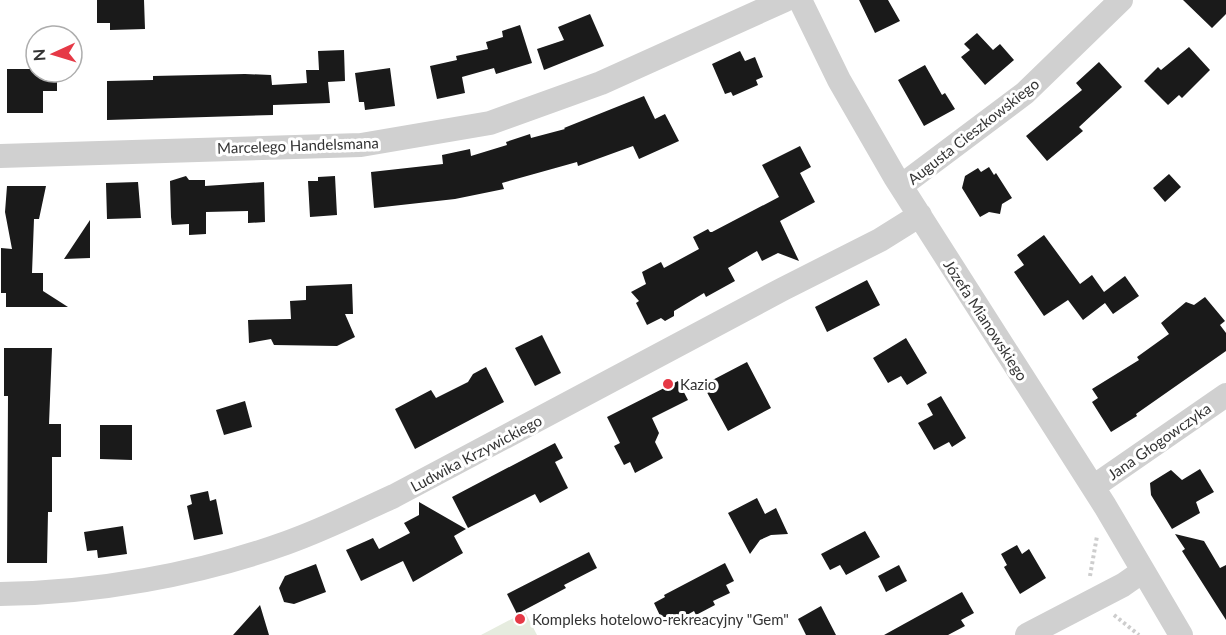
<svg xmlns="http://www.w3.org/2000/svg" width="1226" height="635" viewBox="0 0 1226 635" font-family="Lato,sans-serif">
<style>
.green{fill:#e6ecdf}
.building{fill:#1a1a1a}
.lines{fill:none;stroke-linecap:round;stroke-linejoin:round}
.path{stroke:#cdcdcd;stroke-width:4;stroke-dasharray:3 3;stroke-linecap:butt}
.minor{stroke:#d0d0d0;stroke-width:24}
.poi-dot{fill:#e63946;stroke:#fff;stroke-width:2}
.labels{text-anchor:middle;dominant-baseline:central;stroke-width:6;stroke-linejoin:round;paint-order:stroke}
.street-label{font-size:15px;fill:#333;stroke:#fff}
.poi-label{font-size:15px;fill:#333;stroke:#fff;text-anchor:start}
</style>
<rect width="100%" height="100%" fill="#fff"/>
<!-- green -->
<path class="green" d="M 525,612 L 537,635 L 481,635 Z"/>
<!-- building -->
<path class="building" d="M 97,0 L 144,0 L 145,29 L 110,30 L 110,23 L 97,23 Z
M 859,0 L 888,0 L 900,21 L 875,33 Z
M 1183,0 L 1226,0 L 1226,14 L 1212,28 Z
M 590,14 L 604,46 L 544,70 L 537,49 L 564,40 L 558,27 Z
M 520,25 L 532,63 L 496,74 L 494,68 L 462,77 L 465,93 L 437,99 L 430,66 L 457,60 L 456,56 L 488,49 L 486,42 L 503,37 L 502,31 Z
M 977,33 L 993,50 L 1000,44 L 1014,60 L 985,85 L 961,57 L 970,50 L 964,44 Z
M 1189,47 L 1210,70 L 1182,98 L 1179,95 L 1168,105 L 1144,81 L 1158,67 L 1161,70 Z
M 344,50 L 345,81 L 328,82 L 330,103 L 273,105 L 273,115 L 107,120 L 107,81 L 153,80 L 153,76 L 245,74 L 271,75 L 272,85 L 307,83 L 306,70 L 319,70 L 318,51 Z
M 740,51 L 745,61 L 755,57 L 763,77 L 756,80 L 758,85 L 733,96 L 731,92 L 725,94 L 712,64 Z
M 1099,62 L 1122,87 L 1079,127 L 1083,131 L 1047,161 L 1026,136 L 1082,90 L 1076,83 Z
M 925,65 L 942,95 L 945,93 L 955,109 L 924,126 L 898,80 Z
M 390,68 L 395,106 L 365,110 L 364,102 L 359,102 L 355,73 Z
M 7,69 L 36,69 L 36,72 L 57,72 L 57,91 L 43,91 L 43,113 L 7,113 Z
M 644,96 L 655,119 L 665,114 L 679,141 L 639,159 L 633,146 L 578,166 L 577,162 L 502,183 L 504,189 L 455,199 L 374,208 L 371,172 L 443,164 L 442,155 L 470,149 L 471,156 L 507,145 L 506,142 L 530,134 L 531,138 L 565,129 L 564,128 Z
M 800,146 L 811,167 L 800,173 L 815,202 L 780,221 L 799,261 L 778,253 L 762,261 L 757,251 L 728,268 L 735,281 L 706,297 L 704,293 L 674,311 L 674,316 L 665,321 L 661,318 L 647,325 L 636,303 L 639,301 L 631,292 L 646,284 L 642,272 L 661,262 L 664,268 L 699,249 L 693,237 L 708,229 L 710,232 L 712,232 L 779,197 L 762,165 Z
M 989,167 L 994,175 L 996,173 L 1012,198 L 1002,204 L 1000,214 L 989,212 L 980,217 L 962,188 L 965,176 L 978,168 L 981,172 Z
M 1169,174 L 1181,187 L 1165,202 L 1153,188 Z
M 186,176 L 189,180 L 205,180 L 205,186 L 264,182 L 265,222 L 248,223 L 248,211 L 206,212 L 206,234 L 189,235 L 189,224 L 172,225 L 171,217 L 170,181 Z
M 335,176 L 337,215 L 310,217 L 308,181 L 318,181 L 318,177 Z
M 138,182 L 141,218 L 107,219 L 106,183 Z
M 7,186 L 46,186 L 39,219 L 34,219 L 32,273 L 43,273 L 43,291 L 68,307 L 6,307 L 6,293 L 1,293 L 1,248 L 12,249 L 5,212 Z
M 90,220 L 90,258 L 64,259 Z
M 1044,235 L 1080,284 L 1092,275 L 1104,292 L 1125,276 L 1139,296 L 1113,314 L 1105,303 L 1083,320 L 1068,300 L 1044,316 L 1014,272 L 1024,265 L 1017,255 Z
M 867,280 L 880,305 L 827,332 L 815,307 Z
M 352,284 L 353,314 L 345,314 L 355,337 L 337,346 L 274,345 L 271,339 L 249,343 L 248,320 L 291,319 L 290,301 L 306,300 L 306,286 Z
M 1205,297 L 1225,321 L 1220,325 L 1226,333 L 1226,351 L 1136,414 L 1137,416 L 1111,432 L 1092,402 L 1098,398 L 1092,389 L 1139,360 L 1137,357 L 1169,334 L 1161,323 L 1186,302 L 1194,305 Z
M 542,335 L 561,373 L 535,386 L 515,348 Z
M 906,338 L 927,373 L 907,385 L 901,376 L 888,383 L 873,358 Z
M 4,348 L 52,348 L 49,424 L 61,424 L 61,457 L 52,457 L 52,512 L 48,512 L 47,563 L 7,563 L 8,396 L 4,396 Z
M 747,362 L 771,408 L 728,431 L 703,385 Z
M 486,367 L 504,402 L 415,449 L 395,409 L 431,390 L 436,398 L 468,382 L 473,374 Z
M 678,381 L 688,400 L 652,418 L 659,433 L 655,442 L 663,458 L 635,473 L 630,462 L 624,465 L 614,446 L 620,443 L 607,417 Z
M 941,396 L 966,438 L 952,447 L 949,442 L 934,450 L 918,423 L 933,415 L 927,404 Z
M 245,401 L 252,427 L 224,435 L 216,410 Z
M 100,425 L 132,425 L 132,460 L 100,459 Z
M 555,443 L 563,458 L 555,462 L 568,488 L 540,503 L 535,494 L 468,528 L 452,497 Z
M 1200,469 L 1214,492 L 1196,502 L 1200,513 L 1172,529 L 1151,495 L 1150,483 L 1171,470 L 1182,480 Z
M 208,491 L 210,501 L 216,499 L 223,534 L 194,540 L 187,506 L 192,504 L 190,495 Z
M 757,498 L 765,514 L 776,508 L 788,534 L 771,535 L 760,540 L 750,554 L 728,513 Z
M 419,502 L 466,529 L 454,536 L 463,553 L 413,582 L 403,561 L 361,581 L 346,550 L 373,538 L 379,549 L 410,533 L 404,523 L 419,515 Z
M 123,526 L 127,554 L 98,558 L 97,550 L 87,551 L 84,532 Z
M 865,531 L 880,557 L 846,575 L 840,565 L 830,570 L 821,554 Z
M 1175,534 L 1204,541 L 1220,568 L 1226,565 L 1226,620 L 1182,551 L 1185,549 Z
M 1017,545 L 1022,554 L 1029,549 L 1046,578 L 1020,594 L 1004,567 L 1007,565 L 1001,554 Z
M 589,552 L 597,568 L 564,585 L 566,588 L 517,614 L 507,594 Z
M 725,563 L 734,581 L 726,585 L 730,593 L 713,601 L 715,605 L 696,615 L 694,611 L 678,620 L 676,617 L 664,624 L 654,603 L 665,597 L 664,595 Z
M 316,564 L 326,592 L 294,604 L 284,602 L 279,588 L 285,576 Z
M 899,565 L 907,581 L 886,592 L 878,576 Z
M 962,592 L 974,613 L 961,620 L 965,626 L 948,635 L 884,635 Z
M 260,605 L 269,635 L 233,635 Z
M 821,606 L 836,635 L 806,635 L 798,619 Z"/>
<g class="lines">
<!-- path -->
<path class="path" d="M 1090,576 L 1097,536
M 1114,615 L 1139,635"/>
<!-- minor -->
<path class="minor" d="M 800,0 L 839,80 L 895,177 L 1105,506 L 1181,635
M 0,156 L 361,145 L 490,123 L 601,83 L 785,0
M 901,186 L 1025,93 L 1121,0
M 1093,487 L 1226,395
M 0,594 C 94,593 197,575 286,543 C 323,530 359,512 394,496 L 783,289 L 880,240 L 920,215
M 1027,635 L 1123,585 L 1143,571"/>
</g>
<!-- markers -->
<g class="poi-dot">
<circle cx="668" cy="384" r="6"/>
<circle cx="520" cy="619" r="6"/>
</g>
<g class="labels">
<!-- street labels -->
<g class="street-label">
<text transform="translate(973 131) rotate(-38)">Augusta Cieszkowskiego</text>
<text transform="translate(298 145) rotate(-2)">Marcelego Handelsmana</text>
<text transform="translate(986 320) rotate(57)">Józefa Mianowskiego</text>
<text transform="translate(1159 441) rotate(-35)">Jana Głogowczyka</text>
<text transform="translate(476 453) rotate(-28)">Ludwika Krzywickiego</text>
</g>
<!-- poi labels -->
<g class="poi-label">
<text x="680" y="384">Kazio</text>
<text x="532" y="619">Kompleks hotelowo-rekreacyjny "Gem"</text>
</g>
</g>
<!-- north arrow -->
<g transform="translate(54 54) rotate(266)"><circle r="28" fill="#ffffff" stroke="#adadad" stroke-width="1.5"/>
<path d="M0-4.5L10 22L0 15L-10 22Z" fill="#e63946"/>
<text y="-9" font-size="16" font-weight="bold" text-anchor="middle" fill="#333333">N</text>
</g>
</svg>
